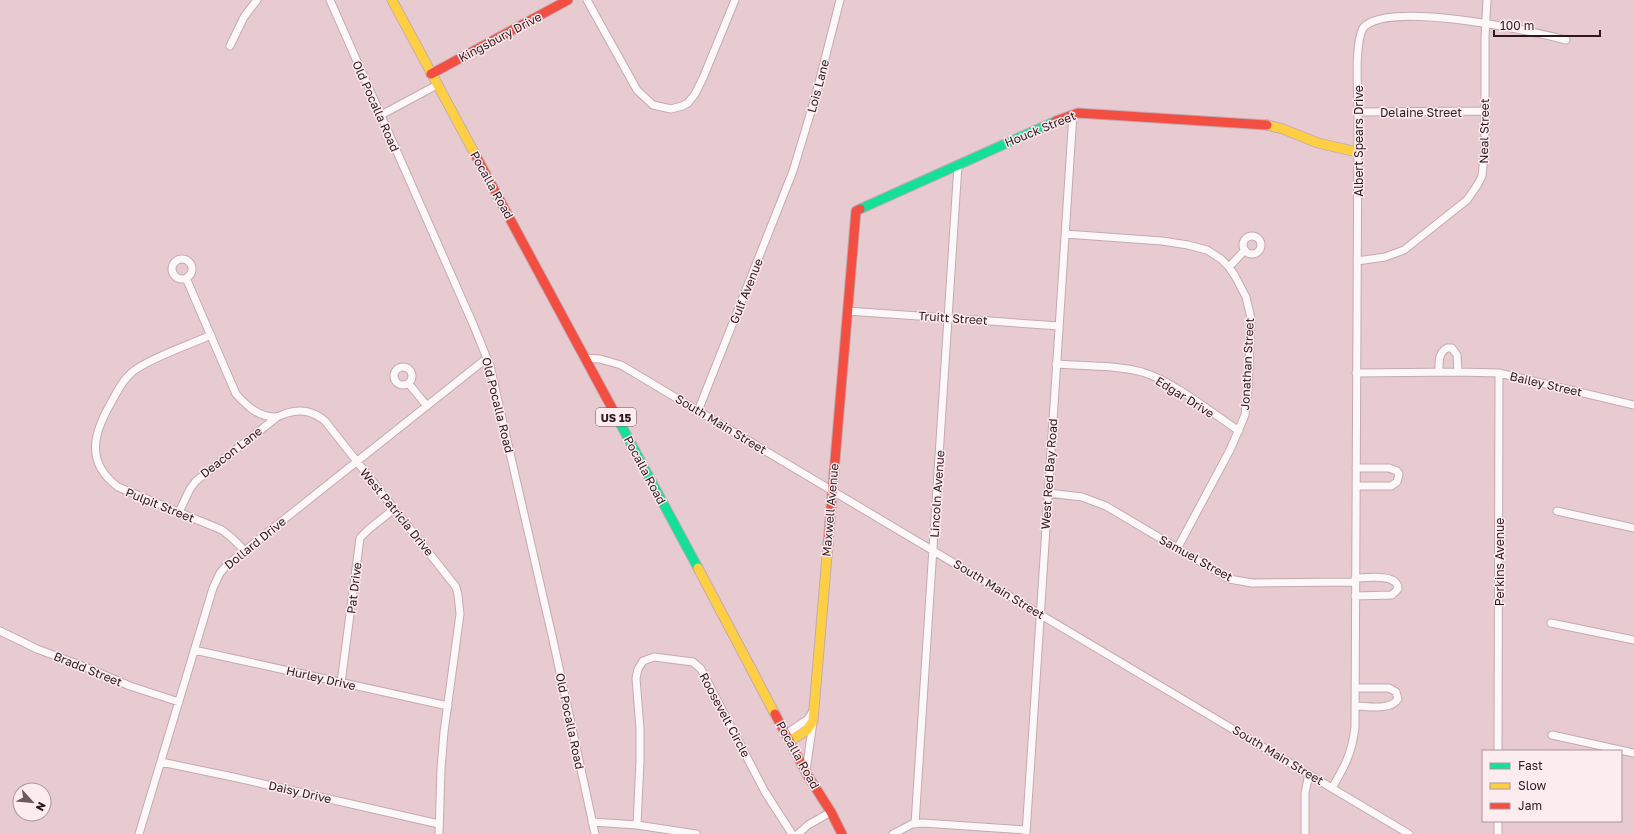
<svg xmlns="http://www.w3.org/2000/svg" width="1634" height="834" viewBox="0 0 1634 834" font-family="'Golos Text',sans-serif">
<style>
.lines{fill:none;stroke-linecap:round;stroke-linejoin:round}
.street-casing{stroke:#c2abb0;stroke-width:9}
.fast-casing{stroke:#c2abb0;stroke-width:11}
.slow-casing{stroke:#c2abb0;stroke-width:11}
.jam-casing{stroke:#c2abb0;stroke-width:11}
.street{stroke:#fcf7f8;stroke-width:7}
.fast{stroke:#16e098;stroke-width:9}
.slow{stroke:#ffcf43;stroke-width:9}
.jam{stroke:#f24e42;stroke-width:9}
.labels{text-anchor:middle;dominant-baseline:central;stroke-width:3;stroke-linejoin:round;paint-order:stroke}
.shield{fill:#fcebef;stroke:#6a585d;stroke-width:1}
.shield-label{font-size:11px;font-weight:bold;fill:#2c191e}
.street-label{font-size:12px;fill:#2c191e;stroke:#fcebef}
</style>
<rect width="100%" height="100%" fill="#e8cbd1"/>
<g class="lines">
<defs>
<path id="street" d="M 330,0 L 473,324 L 490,366 L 553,640 L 595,834
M 587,0 L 637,90 L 653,105 L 671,109 L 682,106 L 688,103 L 695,94 L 703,78 L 735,0
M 230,46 L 244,17 L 257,0
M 1358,112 L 1484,111
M 381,115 L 437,85
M 1065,234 L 1162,241 L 1188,245 L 1207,250 L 1221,259 L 1229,267 L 1235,276 L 1246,297 L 1251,318 L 1248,388 L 1245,415 L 1230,450 L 1177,549
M1243 245a9 9 0 1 1 18 0a9 9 0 1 1-18 0Z
M172 269a10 10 0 1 1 20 0a10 10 0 1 1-20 0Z
M 1357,261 L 1385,257 L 1404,250 L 1467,200 L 1478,184 L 1482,176 L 1485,148 L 1485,38 L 1487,0
M 1229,267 L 1245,250
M 186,278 L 236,394 C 247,406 258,417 275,417 C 279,417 283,414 287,413 C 302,409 313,411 325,421 L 456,587 L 458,595 L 460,614 L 444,732 L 441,769 L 439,834
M 847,311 L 1059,326
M 211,335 C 189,345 158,355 138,368 C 125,376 119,388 112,401 C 94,432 84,461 118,487 L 222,530 L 232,538 L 245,551
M 584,358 L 600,359 L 621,365 L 1409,834
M 1056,364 C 1084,366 1115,365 1142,372 C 1173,381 1212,413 1239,431
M394 376a9 9 0 1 1 18 0a9 9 0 1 1-18 0Z
M 1439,372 C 1439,362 1438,353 1447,348 L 1452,348 L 1457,355 L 1458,372
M 1356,373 L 1458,372 L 1499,373 L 1634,405
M 409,384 L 427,406
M 698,411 L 793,171 L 815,98 L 840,0
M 1356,486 L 1391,486 L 1397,482 L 1399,474 L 1397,471 L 1389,468 L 1356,468
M 1048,493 L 1082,497 L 1106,506 L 1229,579 L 1252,583 L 1355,582
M 1557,511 L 1634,528
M 179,512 L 190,489 L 196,481 L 277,417
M 1355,578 C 1367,578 1398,573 1398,589 L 1392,595 L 1355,596
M 1551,623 L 1634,640
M 0,631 L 37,649 L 85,667 L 130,686 L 179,702
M 194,650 L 448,706
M 341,683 L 360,538 L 369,529 L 394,509
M 1355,706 C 1368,706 1390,711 1398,699 L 1396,692 L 1389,688 L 1355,688
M 786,734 L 808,719 L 813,711
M 1552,735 L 1634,753
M 1498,751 L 1499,373
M 161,762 L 233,777 L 439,824
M 806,771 L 813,722
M 1332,788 C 1345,766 1352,753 1355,727 L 1358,112 C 1358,90 1354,46 1363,28 C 1387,0 1528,30 1566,40
M 592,822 L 637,825 L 696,834
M 915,824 L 958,165
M 637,825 L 640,761 L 640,729 L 636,678 L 638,669 L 643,661 L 654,657 L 693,662 L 701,669 L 765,792 L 792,834
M 139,834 L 213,588 L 220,573 L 228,564 L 487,358
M 798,834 L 808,825 L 831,812
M 893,834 L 912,824 L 923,823 L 1026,830
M 1026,834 L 1073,114
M 1305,834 L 1305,793 L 1309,774
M 1498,834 L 1498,821"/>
<path id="fast" d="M 860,209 L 1056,121
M 613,410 L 698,568"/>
<path id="slow" d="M 392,0 L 476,156
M 1267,125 L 1283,129 L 1318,143 L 1357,152
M 698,568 L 775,714
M 790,741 L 807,730 L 813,721 L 828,544"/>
<path id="jam" d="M 431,74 L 568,0
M 1056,121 L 1078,113 L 1267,125
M 476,156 L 613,410
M 828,544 L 856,211 L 860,209
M 775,714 L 808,776 L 831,812 L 842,834"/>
</defs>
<!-- street casing -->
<use href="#street" class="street-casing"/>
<!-- fast casing -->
<use href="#fast" class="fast-casing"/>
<!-- slow casing -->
<use href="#slow" class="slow-casing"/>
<!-- jam casing -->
<use href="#jam" class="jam-casing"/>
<!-- street -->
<use href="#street" class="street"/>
<!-- fast -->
<use href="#fast" class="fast"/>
<!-- slow -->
<use href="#slow" class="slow"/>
<!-- jam -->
<use href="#jam" class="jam"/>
</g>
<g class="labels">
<!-- shield labels -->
<rect class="shield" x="596" y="408" width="40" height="18" rx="3"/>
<g class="shield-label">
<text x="616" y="417">US 15</text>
</g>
<!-- street labels -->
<g class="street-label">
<text transform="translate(500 37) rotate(-28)">Kingsbury Drive</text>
<text transform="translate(818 86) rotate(-75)">Lois Lane</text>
<text transform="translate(376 106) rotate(66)">Old Pocalla Road</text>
<text x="1421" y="112">Delaine Street</text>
<text transform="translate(1040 129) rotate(-22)">Houck Street</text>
<text transform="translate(1484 131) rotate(-89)">Neal Street</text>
<text transform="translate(1358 141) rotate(-90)">Albert Spears Drive</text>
<text transform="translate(492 185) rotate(61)">Pocalla Road</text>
<text transform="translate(746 291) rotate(-68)">Gulf Avenue</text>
<text transform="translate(953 318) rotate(4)">Truitt Street</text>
<text transform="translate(1247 364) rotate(-87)">Jonathan Street</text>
<text transform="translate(1546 384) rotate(13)">Bailey Street</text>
<text transform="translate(1185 397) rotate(32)">Edgar Drive</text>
<text transform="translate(498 405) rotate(76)">Old Pocalla Road</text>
<text transform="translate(721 424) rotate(31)">South Main Street</text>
<text transform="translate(231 452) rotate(-38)">Deacon Lane</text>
<text transform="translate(645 470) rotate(62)">Pocalla Road</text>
<text transform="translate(1049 474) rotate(-86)">West Red Bay Road</text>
<text transform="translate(937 494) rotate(-86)">Lincoln Avenue</text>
<text transform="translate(160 505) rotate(22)">Pulpit Street</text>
<text transform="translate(830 510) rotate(-85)">Maxwell Avenue</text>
<text transform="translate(397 512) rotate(51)">West Patricia Drive</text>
<text transform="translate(255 543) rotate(-39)">Dollard Drive</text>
<text transform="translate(1196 558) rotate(29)">Samuel Street</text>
<text transform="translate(1499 562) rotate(-90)">Perkins Avenue</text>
<text transform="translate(354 588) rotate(-83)">Pat Drive</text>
<text transform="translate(999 589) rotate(31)">South Main Street</text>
<text transform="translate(88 669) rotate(22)">Bradd Street</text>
<text transform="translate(321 678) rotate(13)">Hurley Drive</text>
<text transform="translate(725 715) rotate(62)">Roosevelt Circle</text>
<text transform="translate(570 721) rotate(78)">Old Pocalla Road</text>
<text transform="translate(798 755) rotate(61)">Pocalla Road</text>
<text transform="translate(1278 755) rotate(31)">South Main Street</text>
<text transform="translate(300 792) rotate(13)">Daisy Drive</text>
</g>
</g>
<!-- legend -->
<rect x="1482" y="750" width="140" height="72" fill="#fcebef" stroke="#a9979b"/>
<rect x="1490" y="763" width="20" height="6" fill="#16e098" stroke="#a9979b"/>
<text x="1518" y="770" font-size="12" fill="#2c191e">Fast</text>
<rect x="1490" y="783" width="20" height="6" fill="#ffcf43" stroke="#a9979b"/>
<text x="1518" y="790" font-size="12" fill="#2c191e">Slow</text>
<rect x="1490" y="803" width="20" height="6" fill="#f24e42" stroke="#a9979b"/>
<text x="1518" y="810" font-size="12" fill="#2c191e">Jam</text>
<!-- north arrow -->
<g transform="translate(32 802) rotate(117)"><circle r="19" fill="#fcebef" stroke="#a9979b"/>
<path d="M0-3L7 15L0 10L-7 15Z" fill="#6e575d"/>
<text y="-6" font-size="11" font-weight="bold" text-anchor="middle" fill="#2c191e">N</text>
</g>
<!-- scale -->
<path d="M1494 30v6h106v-6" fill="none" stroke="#2c191e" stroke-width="2"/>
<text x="1500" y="30" font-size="12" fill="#2c191e" stroke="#fcebef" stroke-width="3" paint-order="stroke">100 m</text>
</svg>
